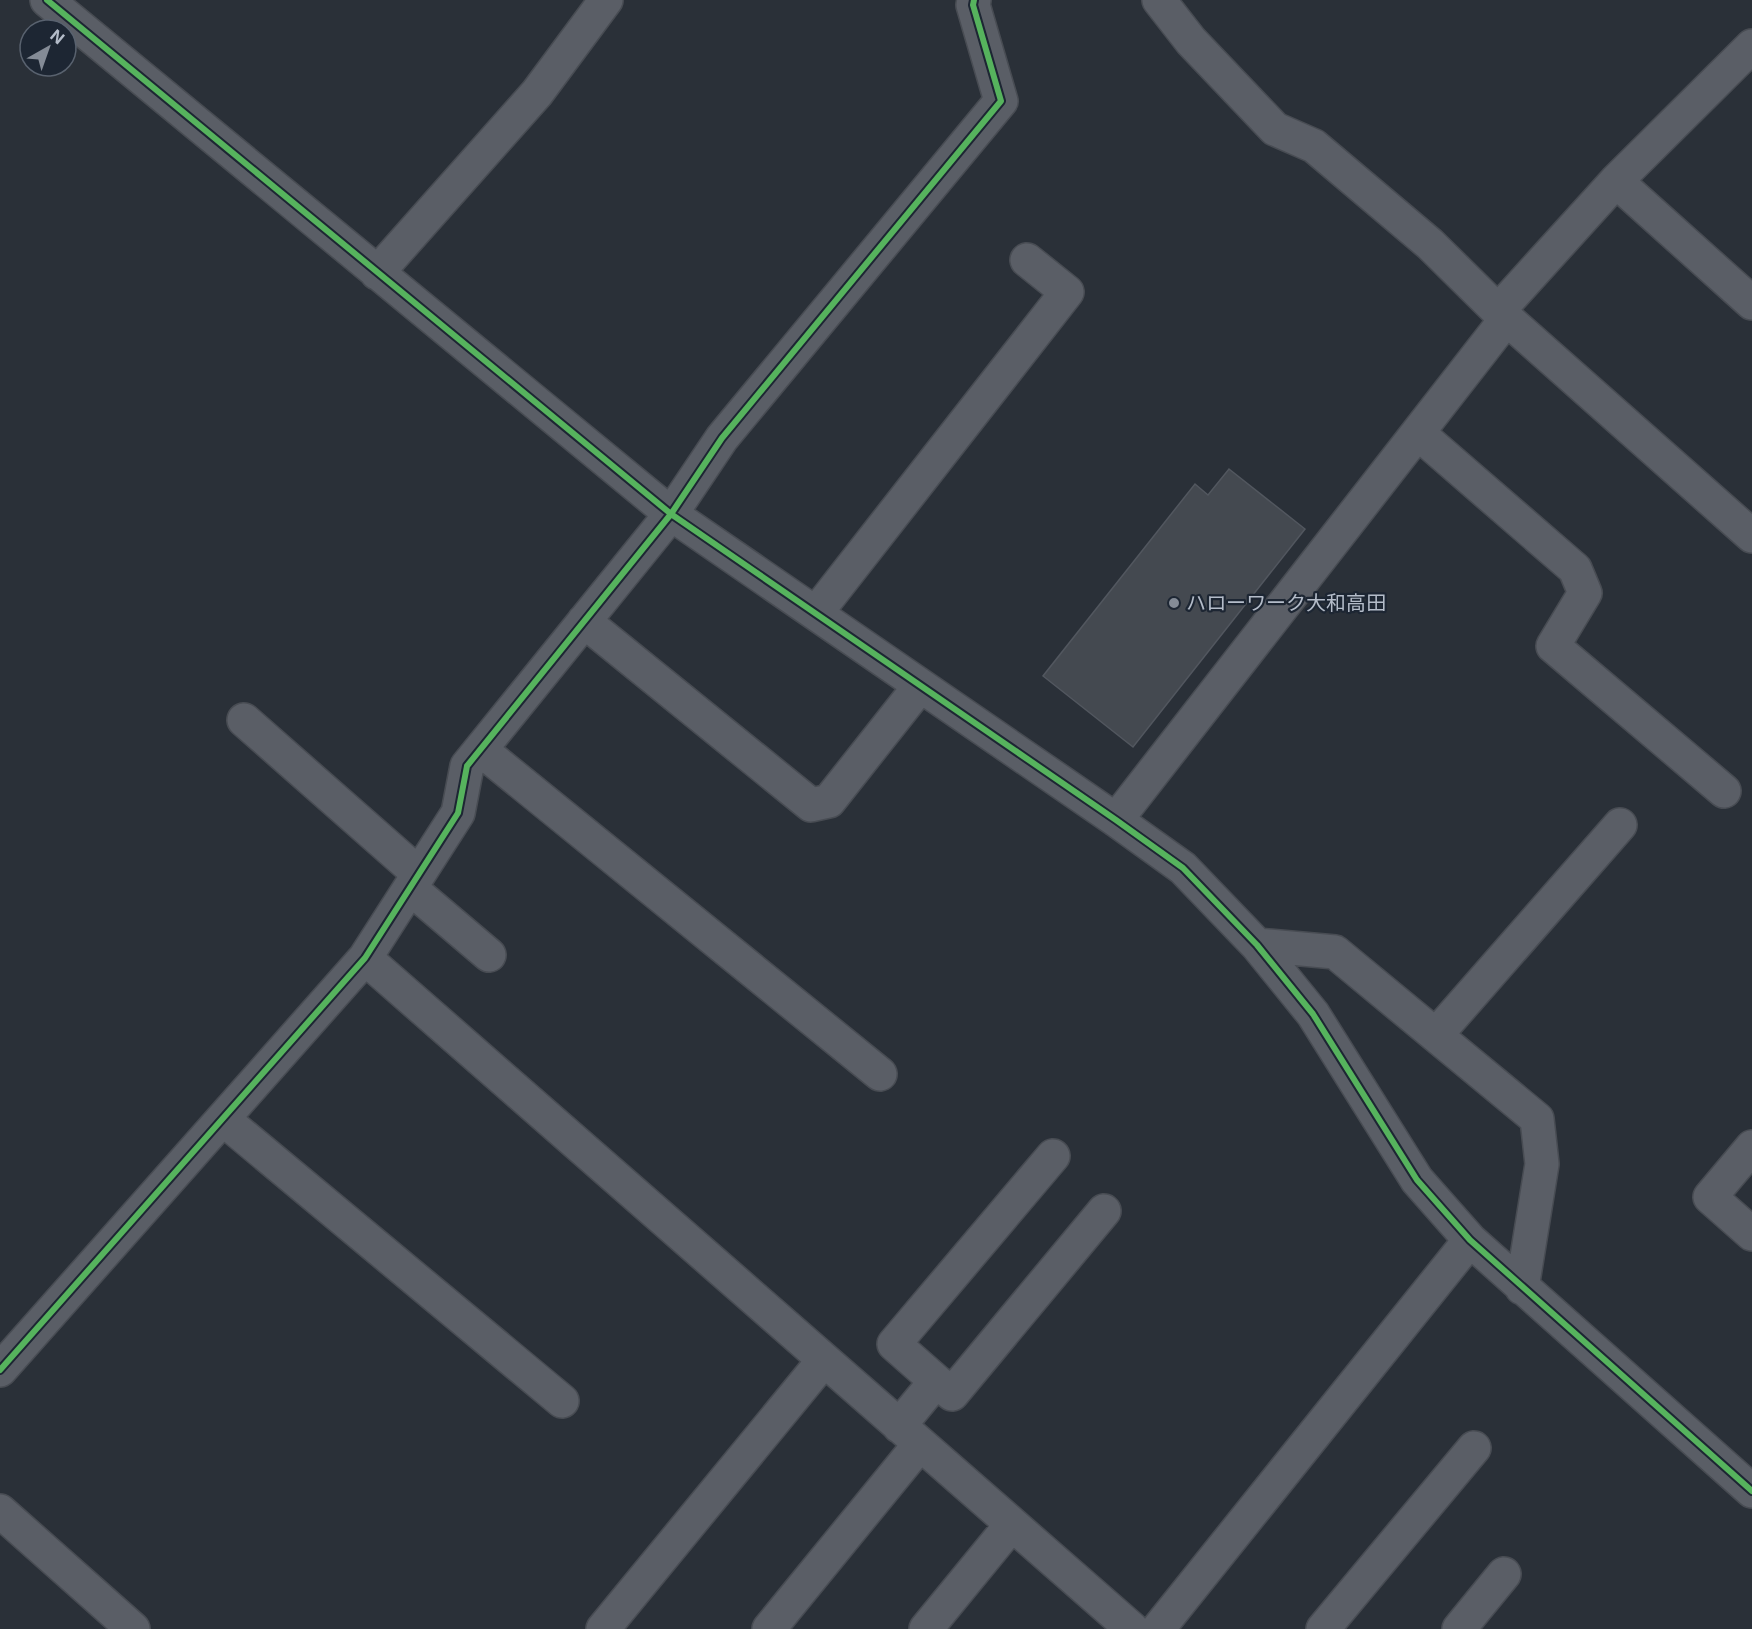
<svg xmlns="http://www.w3.org/2000/svg" width="1752" height="1629" viewBox="0 0 1752 1629" font-family="Inter,'Noto Sans JP',sans-serif">
<style>
.building{fill:#444950;stroke:#52575f;stroke-width:1.5}
.lines{fill:none;stroke-linecap:round;stroke-linejoin:round}
.minor-casing{stroke:#484c53;stroke-width:36}
.minor{stroke:#5a5e66;stroke-width:33}
.cycleway-casing{stroke:#1d2633;stroke-width:10}
.cycleway{stroke:#56b35d;stroke-width:6}
.poi-dot{fill:#848b96;stroke:#1d2633;stroke-width:2}
.labels{text-anchor:middle;dominant-baseline:central;stroke-width:4.5;stroke-linejoin:round;paint-order:stroke}
.poi-label{font-size:20px;fill:#b4bcc9;stroke:#1d2633;text-anchor:start}
</style>
<rect width="100%" height="100%" fill="#2a3038"/>
<!-- building -->
<path class="building" d="M 1229,469 L 1305,529 L 1133,747 L 1043,676 L 1195,484 L 1208,495 Z"/>
<g class="lines">
<defs>
<path id="minor" d="M 47,0 L 671,514 L 1116,820 L 1183,868 L 1257,945 L 1313,1014 L 1417,1180 L 1470,1240 L 1752,1491
M 1159,0 L 1191,41 L 1275,129 L 1314,146 L 1430,244 L 1498,311 L 1752,536
M 1616,181 L 1752,303
M 377,273 L 537,93 L 606,0
M 1498,311 L 1616,181 L 1752,46
M 1418,433 L 1575,569 L 1585,593 L 1553,646 L 1724,791
M 816,613 L 1067,292 L 1027,260
M 584,621 L 811,805 L 829,801 L 920,686
M 244,720 L 419,874
M 481,750 L 880,1074
M 1116,820 L 1507,318
M 410,888 L 489,955
M 1257,945 L 1335,952 L 1537,1119 L 1542,1164 L 1522,1288
M 365,958 L 1132,1629
M 1436,1035 L 1620,825
M 223,1119 L 562,1401
M 1752,1147 L 1710,1197 L 1752,1234
M 0,1370 L 365,958 L 458,813 L 467,766 L 671,514 L 722,438 L 1001,101 L 973,5 L 974,0
M 936,1381 L 894,1344 L 1053,1156
M 899,1426 L 936,1381 L 952,1394 L 1104,1211
M 0,1511 L 133,1629
M 603,1629 L 824,1360
M 769,1629 L 920,1444
M 926,1629 L 1012,1524
M 1158,1629 L 1470,1240
M 1323,1629 L 1474,1448
M 1459,1629 L 1504,1574"/>
</defs>
<!-- minor casing -->
<use href="#minor" class="minor-casing"/>
<!-- minor -->
<use href="#minor" class="minor"/>
<defs>
<path id="cycleway" d="M 47,0 L 671,514 L 1116,820 L 1183,868 L 1257,945 L 1313,1014 L 1417,1180 L 1470,1240 L 1752,1491
M 0,1370 L 365,958 L 458,813 L 467,766 L 671,514 L 722,438 L 1001,101 L 973,5 L 974,0"/>
</defs>
<!-- cycleway casing -->
<use href="#cycleway" class="cycleway-casing"/>
<!-- cycleway -->
<use href="#cycleway" class="cycleway"/>
</g>
<!-- markers -->
<circle class="poi-dot" cx="1174" cy="603" r="6"/>
<g class="labels">
<!-- poi labels -->
<g class="poi-label">
<text x="1186" y="603">ハローワーク大和高田</text>
</g>
</g>
<!-- north arrow -->
<g transform="translate(48 48) rotate(40)"><circle r="28" fill="#1d2633" stroke="#59626f" stroke-width="1.5"/>
<path d="M0-4.5L10 22L0 15L-10 22Z" fill="#848b96"/>
<text y="-9" font-size="16" font-weight="bold" text-anchor="middle" fill="#b4bcc9">N</text>
</g>
</svg>
